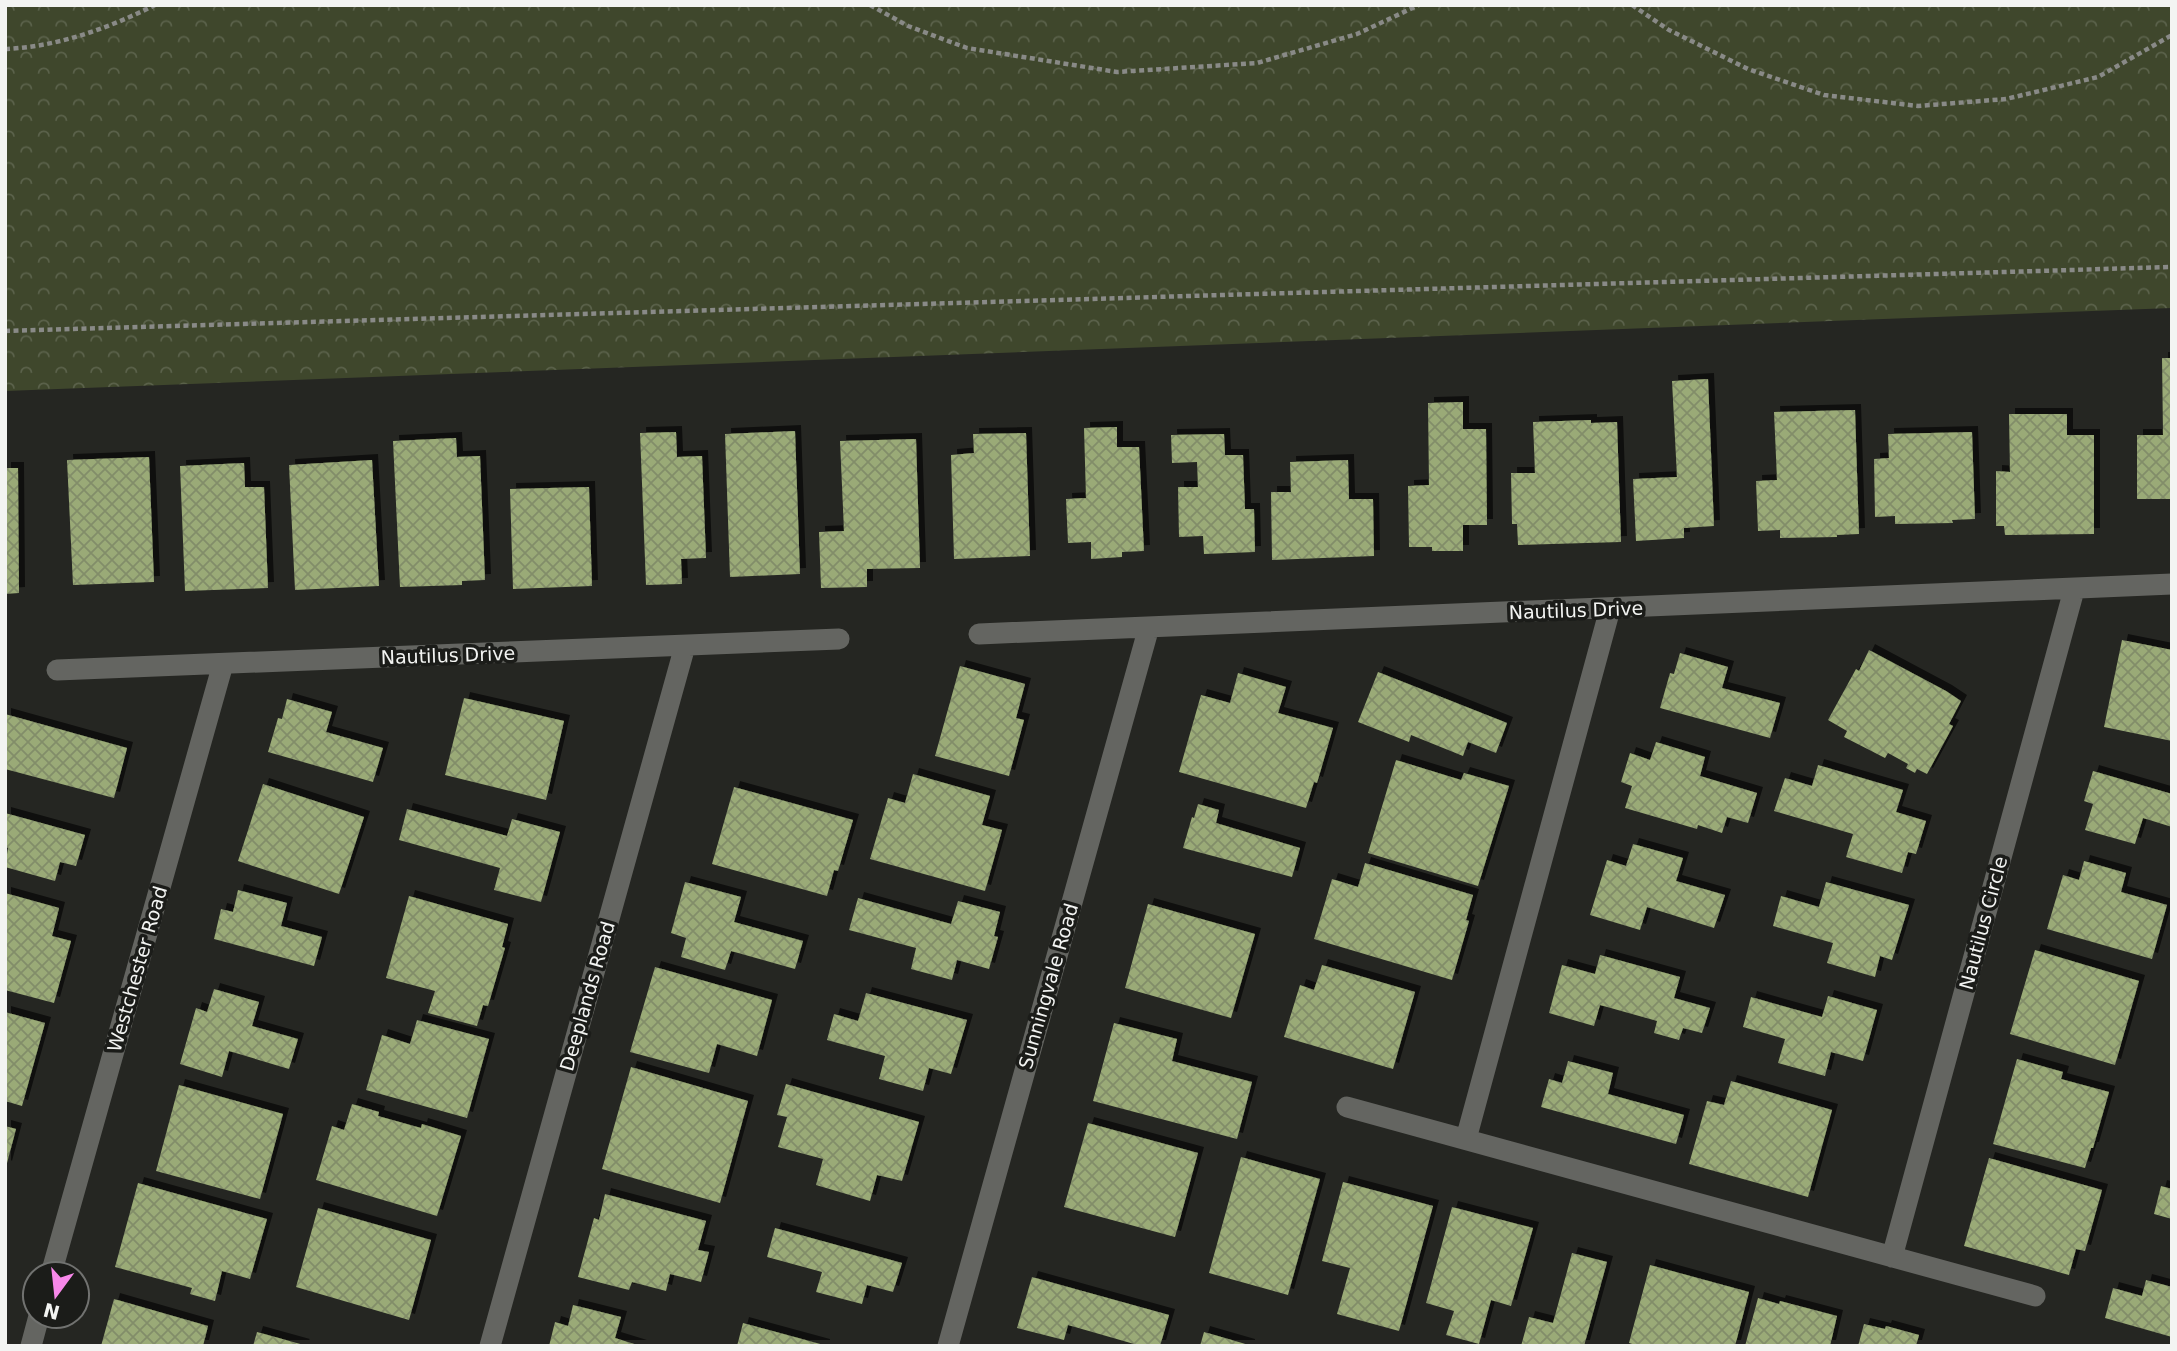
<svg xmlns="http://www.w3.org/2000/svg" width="2177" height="1351" viewBox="0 0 2177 1351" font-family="'DejaVu Sans',sans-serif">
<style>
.forest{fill:url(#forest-crowns)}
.building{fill:url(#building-cross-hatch);filter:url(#shadow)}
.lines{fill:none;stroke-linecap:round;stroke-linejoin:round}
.path{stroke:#898a87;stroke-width:4.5;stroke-dasharray:5 3.5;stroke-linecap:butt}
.minor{stroke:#646561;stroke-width:21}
.labels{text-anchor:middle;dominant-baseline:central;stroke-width:7;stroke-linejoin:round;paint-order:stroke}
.street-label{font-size:19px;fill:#f3f4f2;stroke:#1b1c19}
</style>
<defs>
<pattern id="forest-crowns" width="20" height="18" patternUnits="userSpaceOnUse" patternTransform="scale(1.75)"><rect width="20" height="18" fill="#3f472c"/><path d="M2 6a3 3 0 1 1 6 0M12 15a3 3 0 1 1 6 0" fill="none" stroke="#5b624b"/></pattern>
<pattern id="building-cross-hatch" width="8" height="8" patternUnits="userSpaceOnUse" patternTransform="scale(1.75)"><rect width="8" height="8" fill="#9aaa77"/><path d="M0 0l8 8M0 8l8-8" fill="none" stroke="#828d69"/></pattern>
<filter id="shadow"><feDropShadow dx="6" dy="-6" stdDeviation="0" flood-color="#0009"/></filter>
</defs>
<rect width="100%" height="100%" fill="#252622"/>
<!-- forest -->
<path class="forest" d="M 5,5 L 2172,5 L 2172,308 L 5,391 Z"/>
<!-- building -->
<path class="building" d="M 2162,358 L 2172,358 L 2172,499 L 2137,499 L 2137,435 L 2163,435 Z
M 1708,379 L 1714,526 L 1684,528 L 1684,538 L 1636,541 L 1633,479 L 1677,477 L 1672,381 Z
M 1463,402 L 1463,429 L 1486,429 L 1487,525 L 1463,525 L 1463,551 L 1432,551 L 1432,547 L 1409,547 L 1408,486 L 1429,485 L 1428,403 Z
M 1855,410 L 1859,534 L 1837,535 L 1837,537 L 1780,538 L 1780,530 L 1758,531 L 1756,481 L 1777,480 L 1774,412 Z
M 2009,414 L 2067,414 L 2067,435 L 2094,435 L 2094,534 L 2005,535 L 2004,526 L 1996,526 L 1996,471 L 2010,472 Z
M 1591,420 L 1591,423 L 1617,422 L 1621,542 L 1518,545 L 1517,524 L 1512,524 L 1511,473 L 1535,473 L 1533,422 Z
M 1117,427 L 1117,447 L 1139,447 L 1144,551 L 1122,552 L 1122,557 L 1091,559 L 1091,542 L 1068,543 L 1066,499 L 1086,498 L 1084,428 Z
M 795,431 L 800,574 L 730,577 L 725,434 Z
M 676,432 L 677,457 L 702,456 L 706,558 L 681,559 L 682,584 L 646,585 L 640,433 Z
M 1972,432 L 1975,519 L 1952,520 L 1953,523 L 1895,524 L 1895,516 L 1875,517 L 1874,459 L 1889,458 L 1888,434 Z
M 1026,433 L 1030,556 L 954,559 L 951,455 L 974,453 L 973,434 Z
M 1224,434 L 1225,455 L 1243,455 L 1245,509 L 1254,509 L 1255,552 L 1204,554 L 1203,536 L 1179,537 L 1178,487 L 1198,487 L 1197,462 L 1172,463 L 1171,435 Z
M 456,438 L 457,457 L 480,456 L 485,580 L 462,581 L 462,585 L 400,587 L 393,441 Z
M 916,439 L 920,568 L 867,569 L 867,587 L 821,588 L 819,532 L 844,531 L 840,441 Z
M 149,457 L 154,582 L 73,585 L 67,460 Z
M 372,460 L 379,586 L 295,590 L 289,465 Z
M 1348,460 L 1349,499 L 1373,499 L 1374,556 L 1272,560 L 1271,492 L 1291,492 L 1290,462 Z
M 244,463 L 245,487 L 264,487 L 268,588 L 185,591 L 180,466 Z
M 5,468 L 18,468 L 19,593 L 5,594 Z
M 589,487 L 592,586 L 513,589 L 510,489 Z
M 2122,640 L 2172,650 L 2172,741 L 2104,727 Z
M 1869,650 L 1946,691 L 1961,701 L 1949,724 L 1953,726 L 1927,774 L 1917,769 L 1915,773 L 1906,768 L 1908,764 L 1888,753 L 1885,758 L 1844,737 L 1847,731 L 1828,720 L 1856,669 L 1859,671 Z
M 1680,653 L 1728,667 L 1722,688 L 1780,703 L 1770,738 L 1660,708 L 1670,673 L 1674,674 Z
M 960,666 L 1025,684 L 1016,718 L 1024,720 L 1009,776 L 935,756 Z
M 1378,672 L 1507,723 L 1496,753 L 1468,742 L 1463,756 L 1411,735 L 1409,742 L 1358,722 Z
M 1238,673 L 1286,687 L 1278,713 L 1333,728 L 1317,783 L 1314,782 L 1306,808 L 1179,772 L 1201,695 L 1230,703 Z
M 464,698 L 564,721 L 546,800 L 445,775 Z
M 287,699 L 332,712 L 326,732 L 383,748 L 373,782 L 268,752 L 278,718 L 282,719 Z
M 5,714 L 127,748 L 114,798 L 5,769 Z
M 1656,742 L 1705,757 L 1700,776 L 1757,793 L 1748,823 L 1727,817 L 1722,833 L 1698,825 L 1697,829 L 1625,808 L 1632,786 L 1621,782 L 1630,753 L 1650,760 Z
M 1396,760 L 1461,780 L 1464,773 L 1509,786 L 1478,886 L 1368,853 Z
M 1818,765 L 1903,790 L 1896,812 L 1926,821 L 1916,854 L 1908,852 L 1902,873 L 1846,857 L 1853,834 L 1774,811 L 1785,778 L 1812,786 Z
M 2093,771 L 2172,794 L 2172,827 L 2143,818 L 2135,844 L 2085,830 L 2093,804 L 2084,801 Z
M 913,774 L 990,796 L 982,825 L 1002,830 L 985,891 L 870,859 L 888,798 L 905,803 Z
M 263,784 L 364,817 L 339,894 L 238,861 Z
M 734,787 L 853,820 L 838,871 L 834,870 L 827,896 L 712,864 Z
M 1198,804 L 1219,810 L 1216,823 L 1300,848 L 1292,877 L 1183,848 L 1192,817 L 1194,818 Z
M 407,809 L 507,836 L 512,819 L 560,832 L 541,902 L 494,890 L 500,868 L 399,840 Z
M 5,813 L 85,835 L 76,866 L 60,862 L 55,881 L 5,867 L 8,848 L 5,847 Z
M 1633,844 L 1683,858 L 1676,881 L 1725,895 L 1714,928 L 1647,907 L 1640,930 L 1590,915 L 1607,860 L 1626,866 Z
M 2084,861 L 2126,873 L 2121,892 L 2167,905 L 2152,959 L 2047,929 L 2063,875 L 2079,880 Z
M 1365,863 L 1473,895 L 1466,920 L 1469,921 L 1452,980 L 1314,939 L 1332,879 L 1358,887 Z
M 685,882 L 741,897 L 734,922 L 803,941 L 795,969 L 731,951 L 725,970 L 681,957 L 686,938 L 671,933 Z
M 1826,882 L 1909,905 L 1892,960 L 1880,956 L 1875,977 L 1827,963 L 1833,943 L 1773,926 L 1781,896 L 1819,907 Z
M 238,890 L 287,903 L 281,926 L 322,937 L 314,966 L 214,939 L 221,909 L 233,912 Z
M 5,893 L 59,908 L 52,936 L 71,941 L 54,1003 L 5,990 Z
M 409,896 L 508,924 L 502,947 L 505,948 L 488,1006 L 483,1005 L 477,1026 L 428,1013 L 435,991 L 386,978 Z
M 858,898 L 951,924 L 958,901 L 1000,912 L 994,936 L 998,937 L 989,969 L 957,960 L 952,980 L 911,969 L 916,948 L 849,930 Z
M 1148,904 L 1255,934 L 1231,1018 L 1125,988 Z
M 2035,950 L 2139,981 L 2115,1065 L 2010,1034 Z
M 1600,955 L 1680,977 L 1674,998 L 1710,1008 L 1702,1033 L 1683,1028 L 1679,1040 L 1654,1033 L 1657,1021 L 1600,1005 L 1594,1026 L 1549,1013 L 1562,965 L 1595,974 Z
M 1322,965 L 1415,992 L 1393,1069 L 1284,1037 L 1300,985 L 1314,990 Z
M 655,967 L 772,1000 L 757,1056 L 717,1044 L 709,1073 L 630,1052 Z
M 214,989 L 259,1002 L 252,1026 L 298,1039 L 289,1069 L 229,1051 L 222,1077 L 180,1064 L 196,1008 L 207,1012 Z
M 866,993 L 967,1020 L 951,1074 L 929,1068 L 923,1091 L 879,1079 L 885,1056 L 827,1040 L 834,1014 L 858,1021 Z
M 1828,996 L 1877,1010 L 1863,1061 L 1831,1052 L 1825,1076 L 1778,1063 L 1785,1039 L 1743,1027 L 1751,997 L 1822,1017 Z
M 5,1012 L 45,1023 L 22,1106 L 5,1101 Z
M 417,1020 L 489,1039 L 467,1118 L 366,1090 L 382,1035 L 410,1044 Z
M 1114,1023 L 1177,1039 L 1172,1061 L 1252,1082 L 1237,1139 L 1093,1101 Z
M 2017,1059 L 2063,1072 L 2061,1079 L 2109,1092 L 2093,1148 L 2091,1148 L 2085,1168 L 1993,1144 Z
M 1568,1061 L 1613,1073 L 1608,1094 L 1684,1115 L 1676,1144 L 1541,1107 L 1549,1079 L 1562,1083 Z
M 631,1067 L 748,1101 L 720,1203 L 602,1169 Z
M 1731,1081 L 1832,1110 L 1808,1197 L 1689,1164 L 1707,1101 L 1724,1105 Z
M 786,1084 L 919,1122 L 902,1181 L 877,1175 L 870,1201 L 816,1185 L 823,1159 L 778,1147 L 787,1117 L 777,1115 Z
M 179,1085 L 283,1114 L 260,1199 L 156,1171 Z
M 352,1104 L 379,1112 L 378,1116 L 421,1128 L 422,1124 L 461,1136 L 437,1216 L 316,1180 L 332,1126 L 344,1130 Z
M 1088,1123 L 1198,1153 L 1175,1237 L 1064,1207 Z
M 5,1126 L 16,1129 L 6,1167 L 5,1166 Z
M 1241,1157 L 1320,1179 L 1288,1295 L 1209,1273 Z
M 1989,1158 L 2102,1190 L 2085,1251 L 2076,1249 L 2069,1275 L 1964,1246 Z
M 1343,1182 L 1433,1206 L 1399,1331 L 1337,1314 L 1350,1268 L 1322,1261 Z
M 138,1183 L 267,1219 L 250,1279 L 222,1271 L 215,1301 L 190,1294 L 192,1288 L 115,1267 Z
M 2161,1186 L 2172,1189 L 2172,1219 L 2154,1214 Z
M 605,1194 L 706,1221 L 698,1250 L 709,1252 L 701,1282 L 670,1274 L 666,1291 L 632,1282 L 629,1290 L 578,1277 L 594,1218 L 599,1220 Z
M 1452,1207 L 1533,1228 L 1511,1306 L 1491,1300 L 1479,1344 L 1446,1335 L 1454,1311 L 1426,1303 Z
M 318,1208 L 431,1240 L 409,1320 L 296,1287 Z
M 775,1228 L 902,1263 L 893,1292 L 867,1285 L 862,1304 L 816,1292 L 822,1272 L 767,1257 Z
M 1572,1253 L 1607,1262 L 1584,1346 L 1521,1346 L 1529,1317 L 1553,1323 Z
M 1650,1265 L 1749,1292 L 1735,1346 L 1639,1346 L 1629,1343 Z
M 1032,1277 L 1169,1315 L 1160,1346 L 1141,1346 L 1068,1325 L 1064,1340 L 1017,1328 Z
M 2146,1280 L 2172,1287 L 2172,1337 L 2105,1318 L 2113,1288 L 2142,1296 Z
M 1758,1298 L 1779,1304 L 1780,1301 L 1837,1316 L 1830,1346 L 1745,1346 Z
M 114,1299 L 208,1326 L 203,1346 L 101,1346 Z
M 573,1305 L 621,1317 L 615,1338 L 641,1346 L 549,1346 L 555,1322 L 568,1326 Z
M 743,1323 L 824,1345 L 824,1346 L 737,1346 Z
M 1864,1324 L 1885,1329 L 1886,1326 L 1919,1335 L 1916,1346 L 1858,1346 Z
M 257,1332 L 304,1345 L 303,1346 L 253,1346 Z
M 1204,1332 L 1249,1345 L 1249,1346 L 1200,1346 Z"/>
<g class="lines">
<!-- path -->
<path class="path" d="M 870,5 L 908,26 L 967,48 L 1117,72 L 1257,63 L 1357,34 L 1419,5
M 1632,5 L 1669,30 L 1748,69 L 1824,95 L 1918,106 L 2006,99 L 2098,77 L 2172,35
M 5,49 C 57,47 109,28 155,5
M 5,331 L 2172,267"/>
<!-- minor -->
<path class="minor" d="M 979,634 L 2172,584
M 57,670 L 839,639
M 1347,1107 L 2035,1296
M 1466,1139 L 1610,609
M 1892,1257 L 2074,590
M 51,1274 L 223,664
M 31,1346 L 39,1316
M 490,1346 L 685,646
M 948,1346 L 1149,627"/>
</g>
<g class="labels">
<!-- street labels -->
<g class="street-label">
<text transform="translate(1576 610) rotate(-2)">Nautilus Drive</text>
<text transform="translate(448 655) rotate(-2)">Nautilus Drive</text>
<text transform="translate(1983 923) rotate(-75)">Nautilus Circle</text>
<text transform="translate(137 969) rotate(-74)">Westchester Road</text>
<text transform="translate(1048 986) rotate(-74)">Sunningvale Road</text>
<text transform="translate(587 996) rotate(-74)">Deeplands Road</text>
</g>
</g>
<!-- border -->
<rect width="2177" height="1351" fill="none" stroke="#f3f4f2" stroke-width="14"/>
<!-- north arrow -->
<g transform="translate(56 1295) rotate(195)"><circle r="33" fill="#1b1c19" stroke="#717270" stroke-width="2"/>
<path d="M0-5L12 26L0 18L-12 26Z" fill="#f888ea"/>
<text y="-10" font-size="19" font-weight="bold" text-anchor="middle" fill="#f3f4f2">N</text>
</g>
</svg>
